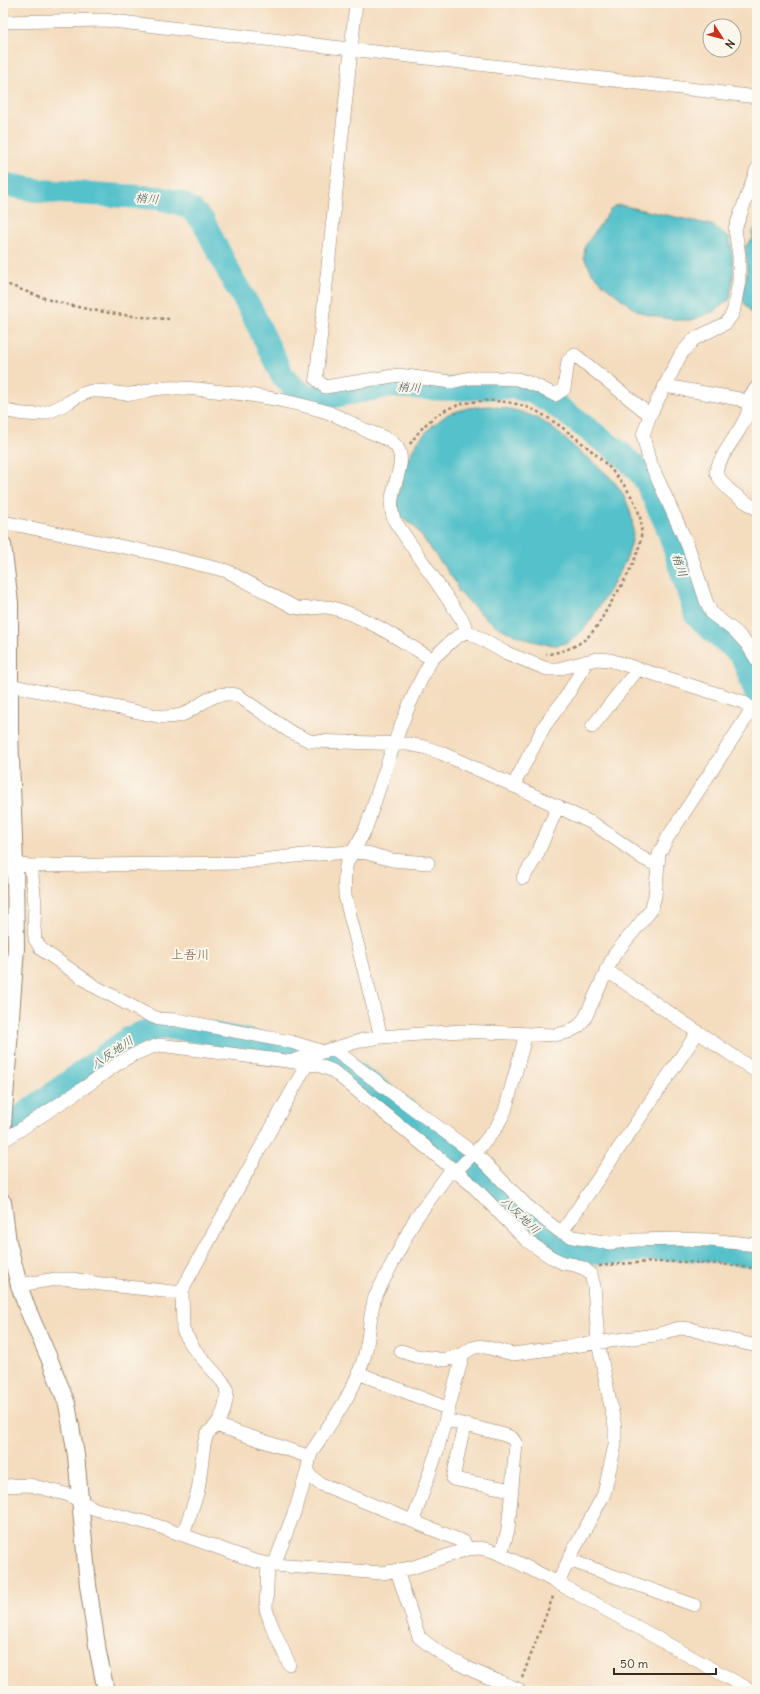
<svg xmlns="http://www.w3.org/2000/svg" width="760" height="1694" viewBox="0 0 760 1694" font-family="Delius,'Klee One',sans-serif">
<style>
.water{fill:#54c1cb;stroke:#487674}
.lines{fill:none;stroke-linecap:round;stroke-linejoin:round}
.river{stroke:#54c1cb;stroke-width:24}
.minor-casing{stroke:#98836e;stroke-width:14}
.tertiary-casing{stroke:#98836e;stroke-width:18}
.path{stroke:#98836e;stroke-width:2.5;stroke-dasharray:3 3;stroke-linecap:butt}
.minor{stroke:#fff;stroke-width:13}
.tertiary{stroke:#fff;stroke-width:16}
.labels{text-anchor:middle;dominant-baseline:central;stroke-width:4;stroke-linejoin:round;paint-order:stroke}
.water-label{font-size:12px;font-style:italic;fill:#425752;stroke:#fbf7ec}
.quarter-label{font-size:13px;fill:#7f5843;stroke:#fbf7ec}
</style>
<rect width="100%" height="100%" fill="#fbf7ec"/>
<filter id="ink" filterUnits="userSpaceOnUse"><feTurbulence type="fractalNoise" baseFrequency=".025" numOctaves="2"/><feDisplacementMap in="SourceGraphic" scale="8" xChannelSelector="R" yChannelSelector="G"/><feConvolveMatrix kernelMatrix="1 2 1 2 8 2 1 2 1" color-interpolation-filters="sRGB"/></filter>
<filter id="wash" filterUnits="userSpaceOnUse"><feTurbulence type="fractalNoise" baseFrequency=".012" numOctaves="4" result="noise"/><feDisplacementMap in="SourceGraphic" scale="16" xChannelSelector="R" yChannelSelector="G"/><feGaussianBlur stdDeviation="0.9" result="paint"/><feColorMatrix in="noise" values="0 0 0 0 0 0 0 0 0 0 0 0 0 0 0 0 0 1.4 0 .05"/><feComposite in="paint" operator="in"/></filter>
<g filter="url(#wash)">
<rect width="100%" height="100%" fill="#f4dcbe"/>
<!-- water -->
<path class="water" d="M 620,205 L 712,225 L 730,238 L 734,270 L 730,299 L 714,311 L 692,320 L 675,320 L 648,315 L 638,311 L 629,305 L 603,284 L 593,274 L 584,258 L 585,246 L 611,209 L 614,206 Z
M 757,226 L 757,318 L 754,316 L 742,300 L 747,270 L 745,246 L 753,239 L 752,232 Z
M 489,406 C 502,408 515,409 527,414 C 548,421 565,439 581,453 C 593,462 606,472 615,483 C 626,496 633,514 633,531 C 633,555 612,585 600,605 C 590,621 578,643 557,645 C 542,646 510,634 497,626 C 484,619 469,601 458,591 L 456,583 L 414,526 L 403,519 L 396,505 L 406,462 L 418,441 L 432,426 L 448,414 L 468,408 Z"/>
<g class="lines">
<!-- river -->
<path class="river" d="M 3,184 L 41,191 L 159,198 L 180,203 L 192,210 L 203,221 L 234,282 L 251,310 L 282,375 L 293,387 L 303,394 L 313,397 L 328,397 L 388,386 L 446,389 L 513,387 L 534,392 L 551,402 L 623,455 L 637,469 L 646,481 L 668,528 L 696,615 L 708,627 L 742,655 L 757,696
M 330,1057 L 369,1083 L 449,1144 L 475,1167 L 539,1233 L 556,1243 L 585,1252 L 611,1253 L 649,1249 L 671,1249 L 710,1250 L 757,1256
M 3,1130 L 128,1039 L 144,1032 L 159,1028 L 172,1028 L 196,1031 L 286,1048"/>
</g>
</g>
<g filter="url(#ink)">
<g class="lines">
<defs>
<path id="minor" d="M 356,3 L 316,379 L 325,387 L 399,375 L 451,382 L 470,378 L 494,378 L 517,379 L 535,385 L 555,395 L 564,389 L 568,361 L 575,355 L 650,415
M 3,22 L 104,20 L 757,97
M 757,169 L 735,229 L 739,256 L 739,281 L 733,313 L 726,323 L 694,339 L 681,354 L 650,415 L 643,435 L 649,460 L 688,546 L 706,601 L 712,614 L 736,632 L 747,644 L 757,660
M 665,386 L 739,399 L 749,404 C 750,423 721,450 716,472 C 724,490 741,499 757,509
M 746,402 L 757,387
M 3,410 C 32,417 43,417 69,402 C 76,397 85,391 94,391 C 106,390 117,394 130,394 C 142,393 153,388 165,388 C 181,387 198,389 214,391 C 252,394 287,400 324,411 C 338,415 352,424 365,430 C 375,434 393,439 398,449 C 408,468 384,492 394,520 L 463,621 L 467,631
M 3,522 L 158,554 L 227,571 L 294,607 C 310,612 318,604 333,608 C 369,618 401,641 432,659 L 454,639 L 467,631 L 504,652 L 547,669 L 558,669 L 597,659 L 610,660 L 743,702 L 752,709
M 10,685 L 162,717 C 170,717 177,717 184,714 C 204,704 213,690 237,695 L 289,731 L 310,741 L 408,744 L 424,747 L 441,753 L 506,782 L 594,824 L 644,859 L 658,866
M 592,727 L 638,669
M 513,786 L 545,725 L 566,697 L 587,661
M 3,864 L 31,866 L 35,904 L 34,927 L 35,939 L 41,949 L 94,986 L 144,1013 L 159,1019 L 177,1020 L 291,1042 L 324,1052
M 31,866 L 237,863 L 304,855 L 353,852 L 367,853 L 392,860 L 428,863
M 523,878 L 536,857 L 558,806
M 606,970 L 757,1072
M 381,1037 L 345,896 C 345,886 343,873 347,863 C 353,850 362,838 367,825 C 386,769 402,711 432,659
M 333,1049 L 480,1158 L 526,1205 L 559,1231 L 573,1237 L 610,1243 L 636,1240 L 679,1239 L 710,1240 L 757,1245
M 295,1060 L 363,1040 L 381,1037 L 461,1031 L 555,1035 L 568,1032 L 579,1026 L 585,1018 L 614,955 L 651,910 L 655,896 L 659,854 L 668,837 L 752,709 L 757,707
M 3,1141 C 30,1123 58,1105 85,1087 C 112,1068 125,1055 159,1045 L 318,1065 L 333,1071 L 471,1184 L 526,1240 L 551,1257 L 563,1263 L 575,1265 L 585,1269 L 591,1275 L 594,1286 L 598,1342 L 615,1427 L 615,1445 L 604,1494 L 571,1555 L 558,1583
M 562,1232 L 698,1032
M 19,1285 L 56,1279 L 72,1279 L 101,1284 L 182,1293
M 401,1351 L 416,1356 L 445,1360 L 463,1354 L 472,1348 L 481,1346 L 513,1354 L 655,1335 L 680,1328 L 691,1329 L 717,1337 L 757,1346
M 358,1373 L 449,1409
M 446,1420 L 505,1435 L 512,1438 L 516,1444 L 508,1530 L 501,1554
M 216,1425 L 310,1457
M 464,1425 L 453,1479 L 512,1490
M 3,1486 L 30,1485 L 69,1495 L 95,1509 L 155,1525 L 255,1561 L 274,1565 L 382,1573 L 411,1568 L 467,1549 L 479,1548 L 490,1550 L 503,1555 L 558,1583 L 752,1691
M 413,1521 L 437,1451 L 463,1354
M 183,1535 L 198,1491 L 204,1444 L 207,1434 L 216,1425 L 220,1419 L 224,1410 L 227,1395 L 226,1387 L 222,1381 L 194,1349 L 183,1330 L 182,1291 L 190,1275 L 307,1064
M 467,1549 L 464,1542 L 321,1484 L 312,1478 L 307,1472 L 309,1460 L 312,1451 C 332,1421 356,1390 365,1354 C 370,1335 369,1316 375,1297 L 414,1221 L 448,1174 L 460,1167 L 482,1145 L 496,1128 L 505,1111 L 526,1034
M 569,1560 L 694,1605
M 268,1564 L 266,1609 L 271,1624 L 289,1664
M 274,1565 L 297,1505 L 307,1472
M 397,1571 L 419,1637 C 447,1661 483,1676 518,1689"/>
<path id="tertiary" d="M 3,545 L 10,603 L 10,733 L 15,865 L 16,948 L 3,1125
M 3,1202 L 8,1242 L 19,1285 L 27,1308 L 49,1358 L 67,1404 L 76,1455 L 88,1585 L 98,1652 L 106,1691"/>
</defs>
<!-- minor casing -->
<use href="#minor" class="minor-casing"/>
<!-- tertiary casing -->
<use href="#tertiary" class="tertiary-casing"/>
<!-- path -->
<path class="path" d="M 3,283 C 18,288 34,295 50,300 C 89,311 129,317 169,319
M 410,444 C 416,435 423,426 432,419 C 458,396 508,396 538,412 C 556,422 571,434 587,447 C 608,464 637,494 641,522 C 645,555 619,588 603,616 C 593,635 580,647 558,652 C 554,653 550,654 546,654
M 755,727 L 757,733
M 599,1266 C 652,1260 704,1260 757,1269
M 522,1678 L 554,1594"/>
<!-- minor -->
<use href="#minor" class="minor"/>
<!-- tertiary -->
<use href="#tertiary" class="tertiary"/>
</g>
</g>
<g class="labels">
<!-- water labels -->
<g class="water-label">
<text transform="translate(147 198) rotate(5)">梢川</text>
<text transform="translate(409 387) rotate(3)">梢川</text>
<text transform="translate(680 565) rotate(72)">梢川</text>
<text transform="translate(112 1052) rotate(-34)">八反地川</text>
<text transform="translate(521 1215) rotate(44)">八反地川</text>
</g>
<!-- quarter labels -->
<g class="quarter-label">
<text x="190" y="954">上吾川</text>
</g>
</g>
<!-- margin -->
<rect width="760" height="1694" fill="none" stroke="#fbf7ec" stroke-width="16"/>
<!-- north arrow -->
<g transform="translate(722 38) rotate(126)"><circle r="19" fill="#fbf7ec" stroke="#aea59a"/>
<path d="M0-3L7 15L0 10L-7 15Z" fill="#c8321e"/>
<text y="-6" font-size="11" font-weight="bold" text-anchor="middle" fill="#3b2a1e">N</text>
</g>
<!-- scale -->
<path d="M614 1668v6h102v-6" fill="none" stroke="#3b2a1e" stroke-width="2"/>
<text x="620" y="1668" font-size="12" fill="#3b2a1e" stroke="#fbf7ec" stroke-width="3" paint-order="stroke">50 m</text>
</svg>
